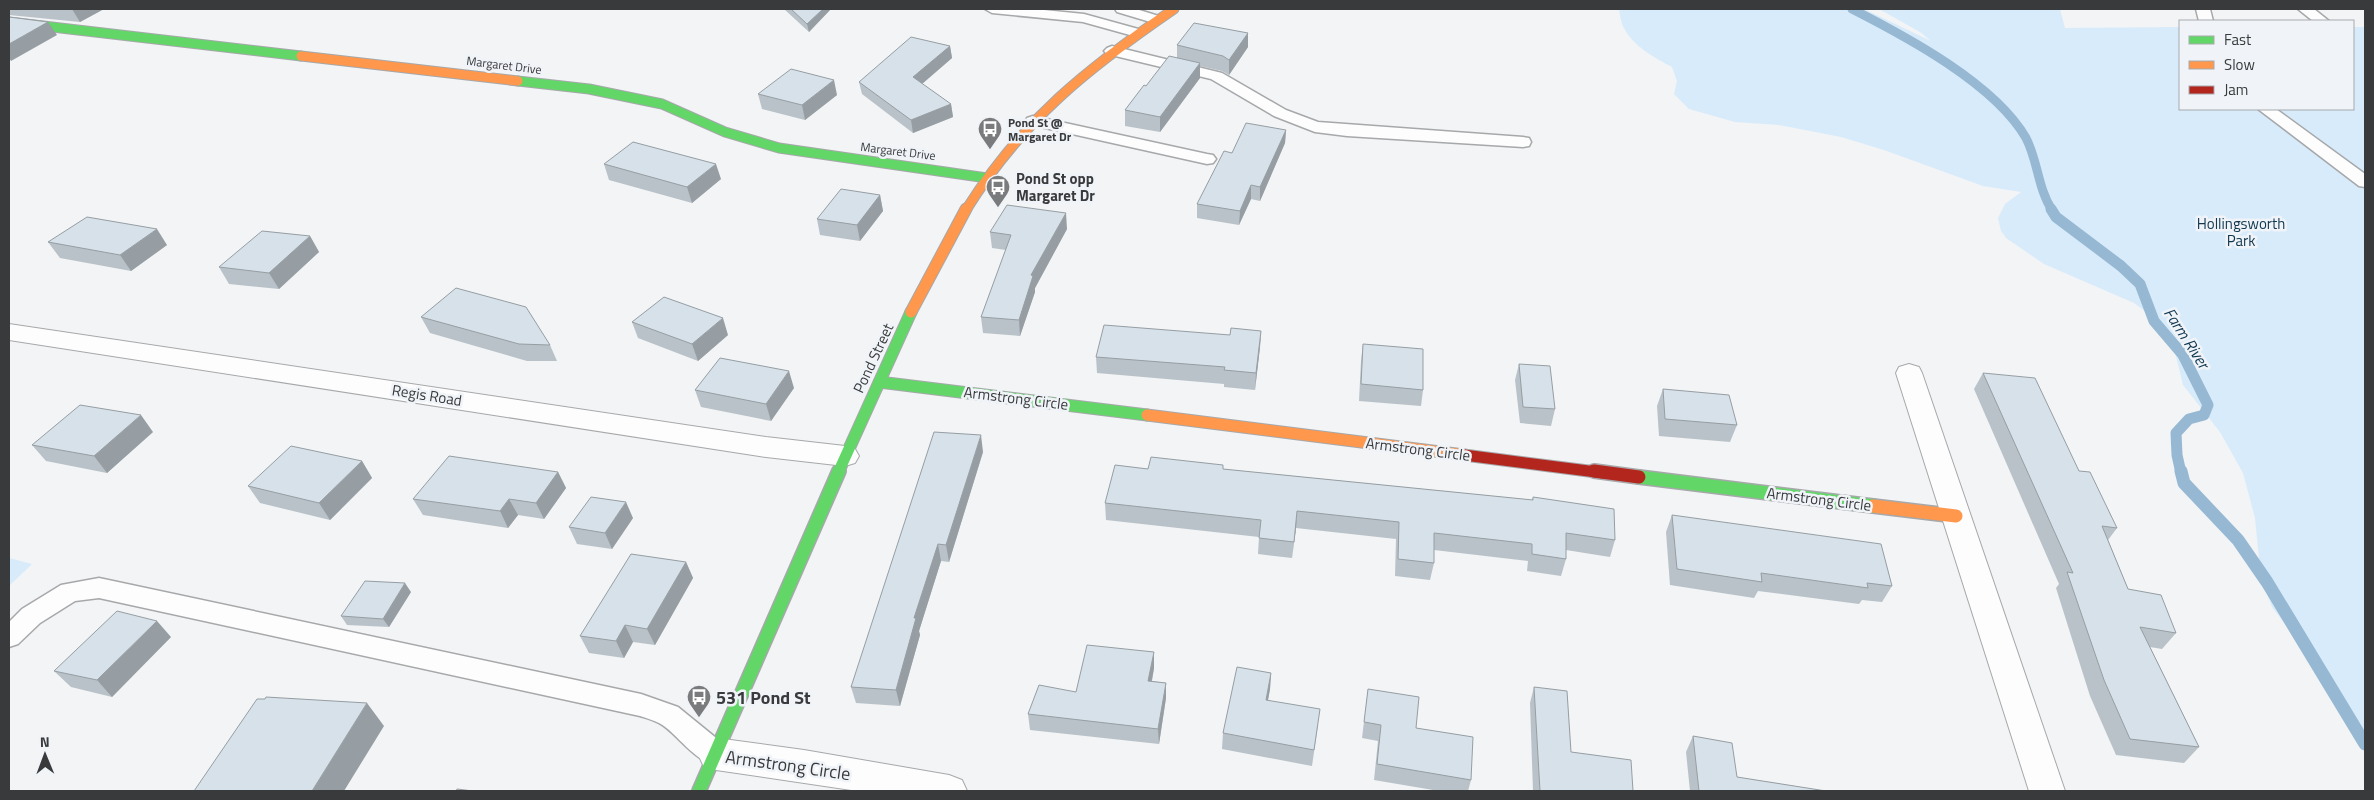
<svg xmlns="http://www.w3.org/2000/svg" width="2374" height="800" viewBox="0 0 2374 800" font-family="'Titillium Web',sans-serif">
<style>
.green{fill:#d8ebfa}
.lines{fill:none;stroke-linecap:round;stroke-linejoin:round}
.stream-far2{stroke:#96b8d2;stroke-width:9}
.stream-far1{stroke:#96b8d2;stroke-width:11}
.stream{stroke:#96b8d2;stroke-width:13}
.lane-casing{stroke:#a6a8aa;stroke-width:3}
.street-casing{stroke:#a6a8aa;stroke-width:2}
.fast-far2-casing{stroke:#a6a8aa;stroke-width:11}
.fast-far1-casing{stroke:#a6a8aa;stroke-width:13}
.fast-casing{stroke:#a6a8aa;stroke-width:16}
.slow-far2-casing{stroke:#a6a8aa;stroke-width:11}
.slow-far1-casing{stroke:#a6a8aa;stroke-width:13}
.slow-casing{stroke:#a6a8aa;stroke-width:16}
.jam-far1-casing{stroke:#a6a8aa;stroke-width:13}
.jam-casing{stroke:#a6a8aa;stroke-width:16}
.lane{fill:#fdfdfe;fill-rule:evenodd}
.street{fill:#fdfdfe;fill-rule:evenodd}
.fast-far2{stroke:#63d668;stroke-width:9}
.fast-far1{stroke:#63d668;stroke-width:11}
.fast{stroke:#63d668;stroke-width:13}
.slow-far2{stroke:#ff974d;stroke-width:9}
.slow-far1{stroke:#ff974d;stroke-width:11}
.slow{stroke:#ff974d;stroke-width:13}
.jam-far1{stroke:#b3261e;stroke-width:11}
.jam{stroke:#b3261e;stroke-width:13}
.wall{fill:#b9c2c8}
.shaded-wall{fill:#969ea3}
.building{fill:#d7e1e9;stroke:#969ea3}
.labels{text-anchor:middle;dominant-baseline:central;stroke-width:5;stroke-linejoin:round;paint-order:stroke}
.far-street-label{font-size:12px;fill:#393a3c;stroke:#f0f4f8}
.far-poi-label{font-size:12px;font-weight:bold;fill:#393a3c;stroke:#f0f4f8;text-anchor:start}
.poi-label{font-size:15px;font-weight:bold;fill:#393a3c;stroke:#f0f4f8;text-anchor:start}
.park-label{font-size:15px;fill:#113851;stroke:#f0f4f8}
.street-label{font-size:15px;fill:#393a3c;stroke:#f0f4f8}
.water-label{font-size:16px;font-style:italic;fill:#0f3750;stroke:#f0f4f8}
.near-poi-label{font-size:18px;font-weight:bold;fill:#393a3c;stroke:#f0f4f8;text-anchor:start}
.near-street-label{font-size:18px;fill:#393a3c;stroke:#f0f4f8}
</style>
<rect width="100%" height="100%" fill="#f2f4f6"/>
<!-- green -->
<path class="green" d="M 1619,9 L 1864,9 L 1931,41 L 1920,32 L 1879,9 L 2060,9 L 2065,28 L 2180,27 L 2180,109 L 2353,109 L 2353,27 L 2365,27 L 2365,740 L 2343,700 L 2272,607 L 2261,578 L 2255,518 L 2243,473 L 2220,432 L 2183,385 L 2175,352 L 2163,330 L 2150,315 L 2134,303 L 2044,264 L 2006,238 L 2001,231 L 1998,218 L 2005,204 L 2021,192 L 1983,186 L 1884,150 L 1841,137 L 1779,125 L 1735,122 L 1689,109 L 1674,94 L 1677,81 L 1672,67 C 1655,58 1633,46 1624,28 C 1621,23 1620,15 1619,9 Z
M 9,558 L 32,564 L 9,586 Z"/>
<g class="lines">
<!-- stream-far2 -->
<path class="stream-far2" d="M 1852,9 C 1907,37 1995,84 2026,138 C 2038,161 2038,189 2052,210"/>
<!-- stream-far1 -->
<path class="stream-far1" d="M 2051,209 L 2056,217 L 2121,266 L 2140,284 L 2154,321 L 2183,355 L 2208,405 L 2204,415 L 2189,419 L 2176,433 L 2177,455 L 2181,473"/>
<!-- stream -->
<path class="stream" d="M 2181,471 L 2184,483 L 2238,540 L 2267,582 L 2365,744"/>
<defs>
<path id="lane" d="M 985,9 L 1034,9 L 1084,14 L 1142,30 L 1144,33 L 1137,37 L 1083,22 L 992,13 Z
M 1115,9 L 1136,9 L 1162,17 L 1164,20 L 1157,24 L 1117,12 Z
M 2196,9 L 2210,9 L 2213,21 L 2199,21 Z
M 2298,9 L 2314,9 L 2329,21 L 2313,21 Z
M 1112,46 L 1222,73 L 1286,110 L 1318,122 L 1523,137 L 1529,138 L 1531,142 L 1529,146 L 1523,147 L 1347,136 L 1315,132 L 1274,116 L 1211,79 L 1107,54 L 1104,51 L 1107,48 Z
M 2258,109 L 2276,109 L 2365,174 L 2365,187 L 2359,186 Z
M 1033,116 L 1207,154 L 1213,155 L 1216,159 L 1213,163 L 1207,164 L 1027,124 L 1025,121 L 1027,118 Z
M 99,578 L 641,694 L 678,707 L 726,746 L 730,754 L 726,762 C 699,772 680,734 659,723 C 653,720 646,718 640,716 L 99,598 L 75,601 L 40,623 L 18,644 L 9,647 L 9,622 L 22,609 L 61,585 Z"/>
<path id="street" d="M 9,324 L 766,437 L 845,446 L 855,449 L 859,456 L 855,463 L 845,466 L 766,457 L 9,340 Z
M 1909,364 L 1919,367 L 1922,373 L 2065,791 L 2029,791 L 1896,373 L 1899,367 Z
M 716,738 L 804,750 L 949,775 L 962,780 L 967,791 L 858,791 L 716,770 L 703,765 L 698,754 L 703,743 Z"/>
<path id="fast-far2" d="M 9,22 L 301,56
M 518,81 L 589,89 L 662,104 L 725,132 L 779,148 L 987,178"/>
<path id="fast-far1" d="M 879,382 L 1147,415
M 838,473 L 911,312"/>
<path id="fast" d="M 1639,477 L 1873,506
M 699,791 L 839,471"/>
<path id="slow-far2" d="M 301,56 L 518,81
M 966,210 C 1022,120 1088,68 1174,9"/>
<path id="slow-far1" d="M 911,312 L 966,209
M 1147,415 L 1464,455"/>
<path id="slow" d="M 1873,506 L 1956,516"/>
<path id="jam-far1" d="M 1464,455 L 1604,473"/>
<path id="jam" d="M 1594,471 L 1639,477"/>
</defs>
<!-- lane casing -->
<use href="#lane" class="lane-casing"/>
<!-- street casing -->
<use href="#street" class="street-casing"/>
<!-- fast-far2 casing -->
<use href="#fast-far2" class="fast-far2-casing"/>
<!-- fast-far1 casing -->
<use href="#fast-far1" class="fast-far1-casing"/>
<!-- fast casing -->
<use href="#fast" class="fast-casing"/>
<!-- slow-far2 casing -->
<use href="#slow-far2" class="slow-far2-casing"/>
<!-- slow-far1 casing -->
<use href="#slow-far1" class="slow-far1-casing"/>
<!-- slow casing -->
<use href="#slow" class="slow-casing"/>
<!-- jam-far1 casing -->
<use href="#jam-far1" class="jam-far1-casing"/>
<!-- jam casing -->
<use href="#jam" class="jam-casing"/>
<!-- lane -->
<use href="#lane" class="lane"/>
<!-- street -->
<use href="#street" class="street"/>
<!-- fast-far2 -->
<use href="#fast-far2" class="fast-far2"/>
<!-- fast-far1 -->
<use href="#fast-far1" class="fast-far1"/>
<!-- fast -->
<use href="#fast" class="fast"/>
<!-- slow-far2 -->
<use href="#slow-far2" class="slow-far2"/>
<!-- slow-far1 -->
<use href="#slow-far1" class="slow-far1"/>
<!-- slow -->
<use href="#slow" class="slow"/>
<!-- jam-far1 -->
<use href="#jam-far1" class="jam-far1"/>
<!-- jam -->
<use href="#jam" class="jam"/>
</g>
<!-- wall -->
<path class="wall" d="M 9,9 L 104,9 L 80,22 L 9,15 Z
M 784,9 L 830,9 L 830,10 L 809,32 Z
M 1248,33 L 1248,47 L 1229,75 L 1222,71 L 1200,66 L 1200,78 L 1160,132 L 1125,126 L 1125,110 L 1146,86 L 1177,58 L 1177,45 Z
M 950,46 L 952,58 L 922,84 L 951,104 L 953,117 L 913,133 L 862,94 L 859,82 Z
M 758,94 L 837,95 L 805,120 L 762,109 Z
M 1286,130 L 1285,143 L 1260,201 L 1251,199 L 1239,225 L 1197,218 L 1197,204 L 1232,153 Z
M 604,164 L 721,179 L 692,203 L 609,180 Z
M 880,195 L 883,211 L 860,241 L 820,235 L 817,219 Z
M 1067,229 L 1035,288 L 1035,292 L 1020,336 L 983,333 L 981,317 L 1006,250 L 992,248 L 990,232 Z
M 310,236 L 319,252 L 279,289 L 229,284 L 219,267 Z
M 48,242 L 167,245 L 131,271 L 60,258 Z
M 421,317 L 550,345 L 557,361 L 527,361 L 430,333 Z
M 632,322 L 728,335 L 698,361 L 638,338 Z
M 1261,331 L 1260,347 L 1255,390 L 1224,387 L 1224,384 L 1097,373 L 1096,357 Z
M 1363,344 L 1423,390 L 1421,406 L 1359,401 L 1361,361 Z
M 1519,364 L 1555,409 L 1551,426 L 1520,423 L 1515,380 Z
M 1983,373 L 2079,471 L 2117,528 L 2108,540 L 2128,589 L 2176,633 L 2162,649 L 2150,647 L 2199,747 L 2184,763 L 2116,755 L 2090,696 L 2056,588 L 2059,584 L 1974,389 Z
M 794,388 L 771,421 L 701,407 L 695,390 Z
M 1663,389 L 1737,425 L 1730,442 L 1659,436 L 1657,406 Z
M 153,432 L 107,473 L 46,461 L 32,445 Z
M 983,452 L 949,562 L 941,561 L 919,631 L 920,635 L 900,706 L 856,703 L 851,687 Z
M 362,461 L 372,478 L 330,520 L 260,503 L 248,486 Z
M 1148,469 L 1223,469 L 1532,500 L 1533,497 L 1615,540 L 1610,557 L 1566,550 L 1566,559 L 1561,576 L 1527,571 L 1528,561 L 1434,550 L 1434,563 L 1430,580 L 1395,576 L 1396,539 L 1296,528 L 1292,558 L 1258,554 L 1259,537 L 1106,520 L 1105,503 Z
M 558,472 L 566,488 L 544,519 L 518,515 L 508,528 L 423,515 L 413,499 Z
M 1672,515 L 1892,586 L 1882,602 L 1862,600 L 1859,604 L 1758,591 L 1754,598 L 1670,585 L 1666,532 Z
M 633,518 L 612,549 L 577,544 L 569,527 Z
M 686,562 L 693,578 L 655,645 L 633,642 L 624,658 L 589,653 L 580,636 Z
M 411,592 L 389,627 L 347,625 L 341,616 Z
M 171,637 L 112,697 L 71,687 L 54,671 Z
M 1154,652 L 1154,668 L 1152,681 L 1166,683 L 1166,698 L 1159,744 L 1030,730 L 1028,714 L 1076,692 Z
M 1271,673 L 1270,689 L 1268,700 L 1318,725 L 1312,766 L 1222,749 L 1223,733 Z
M 1534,687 L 1571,752 L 1633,791 L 1533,791 L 1530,703 Z
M 1368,689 L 1416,728 L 1471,780 L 1468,791 L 1439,791 L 1374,780 L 1378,741 L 1362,738 Z
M 1693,736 L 1737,777 L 1826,791 L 1690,791 L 1686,752 Z"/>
<!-- shaded-wall -->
<path class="shaded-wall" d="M 72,9 L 104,9 L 80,22 Z
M 823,9 L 830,9 L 830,10 L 809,32 L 807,24 Z
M 48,22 L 57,35 L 11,61 L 9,58 L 9,44 Z
M 1248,33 L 1248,47 L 1229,75 L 1229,60 Z
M 950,46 L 952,58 L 915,90 L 913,77 Z
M 1200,63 L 1200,78 L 1160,132 L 1160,117 Z
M 834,80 L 837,95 L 805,120 L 802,105 Z
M 951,104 L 953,117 L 913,133 L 911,120 Z
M 1286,130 L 1285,143 L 1260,201 L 1260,187 Z
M 716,164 L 721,179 L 692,203 L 687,187 Z
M 1251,185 L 1251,199 L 1239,225 L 1240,211 Z
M 880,195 L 883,211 L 860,241 L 857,225 Z
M 1066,213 L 1067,229 L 1035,288 L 1035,292 L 1020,336 L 1019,320 L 1031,275 Z
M 157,229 L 167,245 L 131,271 L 120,255 Z
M 310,236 L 319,252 L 279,289 L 269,273 Z
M 723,318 L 728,335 L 698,361 L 692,344 Z
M 1261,331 L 1260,347 L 1255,390 L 1256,373 Z
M 789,371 L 794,388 L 771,421 L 766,404 Z
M 141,415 L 153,432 L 107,473 L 94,456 Z
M 981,435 L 983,452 L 949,562 L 946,545 Z
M 362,461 L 372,478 L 330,520 L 319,503 Z
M 558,472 L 566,488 L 544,519 L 536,503 Z
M 509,499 L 518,515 L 508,528 L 500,511 Z
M 626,502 L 633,518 L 612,549 L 605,533 Z
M 1297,511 L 1296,528 L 1292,558 L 1294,542 Z
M 938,544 L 941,561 L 919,631 L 920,635 L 900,706 L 896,690 L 914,618 Z
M 686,562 L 693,578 L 655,645 L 647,629 Z
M 405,583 L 411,592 L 389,627 L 383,619 Z
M 157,621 L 171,637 L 112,697 L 97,680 Z
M 625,625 L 633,642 L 624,658 L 616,641 Z
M 1154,652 L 1154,668 L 1149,696 L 1148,681 Z
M 1271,673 L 1270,689 L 1265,716 L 1266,700 Z
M 1166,683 L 1166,698 L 1159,744 L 1158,729 Z
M 367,703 L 384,726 L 344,791 L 312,791 Z"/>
<!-- building -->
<path class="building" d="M 791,9 L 823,9 L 807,24 Z
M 9,17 L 48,22 L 9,44 Z
M 1194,23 L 1248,33 L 1229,60 L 1223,56 L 1177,45 Z
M 911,37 L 950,46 L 913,77 L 951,104 L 911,120 L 859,82 Z
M 1169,56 L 1200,63 L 1160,117 L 1125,110 L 1144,85 L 1146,86 Z
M 791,69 L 834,80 L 802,105 L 758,94 Z
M 1246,123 L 1286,130 L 1260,187 L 1251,185 L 1240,211 L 1197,204 L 1224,151 L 1232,153 Z
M 633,142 L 716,164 L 687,187 L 604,164 Z
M 841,189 L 880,195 L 857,225 L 817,219 Z
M 1007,205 L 1066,213 L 1031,275 L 1033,276 L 1019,320 L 981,317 L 1011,235 L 990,232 Z
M 87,217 L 157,229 L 120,255 L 48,242 Z
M 262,231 L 310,236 L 269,273 L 219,267 Z
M 456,288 L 526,307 L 550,345 L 519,344 L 421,317 Z
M 664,297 L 723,318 L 692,344 L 632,322 Z
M 1104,325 L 1230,335 L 1231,328 L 1261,331 L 1256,373 L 1224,370 L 1225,367 L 1096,357 Z
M 1363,344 L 1423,349 L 1423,390 L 1361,384 Z
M 720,358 L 789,371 L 766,404 L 695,390 Z
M 1519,364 L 1550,366 L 1555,409 L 1523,407 Z
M 1983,373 L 2035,378 L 2079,471 L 2090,472 L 2117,528 L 2102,526 L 2128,589 L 2161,595 L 2176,633 L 2140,627 L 2199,747 L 2130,739 L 2104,680 L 2067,572 L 2073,573 Z
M 1663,389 L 1729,395 L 1737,425 L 1665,419 Z
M 80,405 L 141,415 L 94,456 L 32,445 Z
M 934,432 L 981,435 L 946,545 L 938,544 L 914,618 L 916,618 L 896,690 L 851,687 Z
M 291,446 L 362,461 L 319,503 L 248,486 Z
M 449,456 L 558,472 L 536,503 L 509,499 L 500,511 L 413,499 Z
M 1151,457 L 1223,465 L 1223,469 L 1533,500 L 1533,497 L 1614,509 L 1615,540 L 1566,533 L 1566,559 L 1532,554 L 1532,544 L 1434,533 L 1434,563 L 1398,559 L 1399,522 L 1297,511 L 1294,542 L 1259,538 L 1261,520 L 1105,503 L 1115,465 L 1148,469 Z
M 591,497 L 626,502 L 605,533 L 569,527 Z
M 1672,515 L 1881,544 L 1892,586 L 1867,583 L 1868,588 L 1761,573 L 1762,582 L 1677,569 Z
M 631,554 L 686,562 L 647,629 L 625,625 L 616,641 L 580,636 Z
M 365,581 L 405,583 L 383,619 L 341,616 Z
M 117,611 L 157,621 L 97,680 L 54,671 Z
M 1087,645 L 1154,652 L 1148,681 L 1166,683 L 1158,729 L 1028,714 L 1039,685 L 1076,692 Z
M 1237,667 L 1271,673 L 1266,700 L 1320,709 L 1314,750 L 1223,733 Z
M 1534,687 L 1567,691 L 1571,752 L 1631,760 L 1633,791 L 1540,791 Z
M 1368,689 L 1419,697 L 1416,728 L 1473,737 L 1471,780 L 1377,764 L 1381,725 L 1364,722 Z
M 266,697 L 367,703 L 312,791 L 194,791 L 257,699 L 265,699 Z
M 1693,736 L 1732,743 L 1737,777 L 1826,791 L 1699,791 Z
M 457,789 L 473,791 L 456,791 Z"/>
<!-- icons -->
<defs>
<symbol id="bus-pin" viewBox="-11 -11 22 30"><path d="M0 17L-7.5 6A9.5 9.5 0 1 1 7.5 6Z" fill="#7a7b7d" stroke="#f0f4f8"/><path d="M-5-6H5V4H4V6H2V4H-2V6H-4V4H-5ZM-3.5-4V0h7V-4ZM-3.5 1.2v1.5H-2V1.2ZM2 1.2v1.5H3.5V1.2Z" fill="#fff"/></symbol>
</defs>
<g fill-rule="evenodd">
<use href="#bus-pin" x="976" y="115" width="28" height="38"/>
<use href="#bus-pin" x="984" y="173" width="28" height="38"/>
<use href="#bus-pin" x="685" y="683" width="28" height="38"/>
</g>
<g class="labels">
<!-- far-street labels -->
<g class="far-street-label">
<text transform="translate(504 65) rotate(7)">Margaret Drive</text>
<text transform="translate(898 151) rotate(7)">Margaret Drive</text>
</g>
<!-- far-poi labels -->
<g class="far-poi-label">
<text x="1008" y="122">Pond St @<tspan x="1008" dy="14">Margaret Dr</tspan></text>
</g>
<!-- poi labels -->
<g class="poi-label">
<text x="1016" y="178">Pond St opp<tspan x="1016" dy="17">Margaret Dr</tspan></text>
</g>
<!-- park labels -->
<g class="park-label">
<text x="2241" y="223">Hollingsworth<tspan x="2241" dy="17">Park</tspan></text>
</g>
<!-- street labels -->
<g class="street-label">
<text transform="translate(873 358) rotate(-65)">Pond Street</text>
<text transform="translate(427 395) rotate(9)">Regis Road</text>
<text transform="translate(1016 398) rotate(7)">Armstrong Circle</text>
<text transform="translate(1418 449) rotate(7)">Armstrong Circle</text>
<text transform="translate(1819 499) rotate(7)">Armstrong Circle</text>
</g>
<!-- water labels -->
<g class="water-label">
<text transform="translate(2187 338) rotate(57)">Farm River</text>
</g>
<!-- near-poi labels -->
<g class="near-poi-label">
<text x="716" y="697">531 Pond St</text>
</g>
<!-- near-street labels -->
<g class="near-street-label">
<text transform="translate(788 765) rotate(8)">Armstrong Circle</text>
</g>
</g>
<!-- border -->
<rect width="2374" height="800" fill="none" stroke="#393a3c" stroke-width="20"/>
<!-- legend -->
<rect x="2179" y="20" width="175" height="90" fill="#f0f4f8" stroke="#a7aaad"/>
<rect x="2189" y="36" width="25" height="8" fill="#63d668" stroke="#a7aaad"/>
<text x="2224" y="45" font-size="15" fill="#393a3c">Fast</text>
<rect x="2189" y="61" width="25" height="8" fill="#ff974d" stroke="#a7aaad"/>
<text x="2224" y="70" font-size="15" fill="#393a3c">Slow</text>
<rect x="2189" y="86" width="25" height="8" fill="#b3261e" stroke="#a7aaad"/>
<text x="2224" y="95" font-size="15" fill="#393a3c">Jam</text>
<!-- north arrow -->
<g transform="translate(45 755) rotate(359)" stroke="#f0f4f8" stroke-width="4" paint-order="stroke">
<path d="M0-4L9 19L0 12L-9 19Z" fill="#393a3c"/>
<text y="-8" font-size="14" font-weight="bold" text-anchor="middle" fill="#393a3c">N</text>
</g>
</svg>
